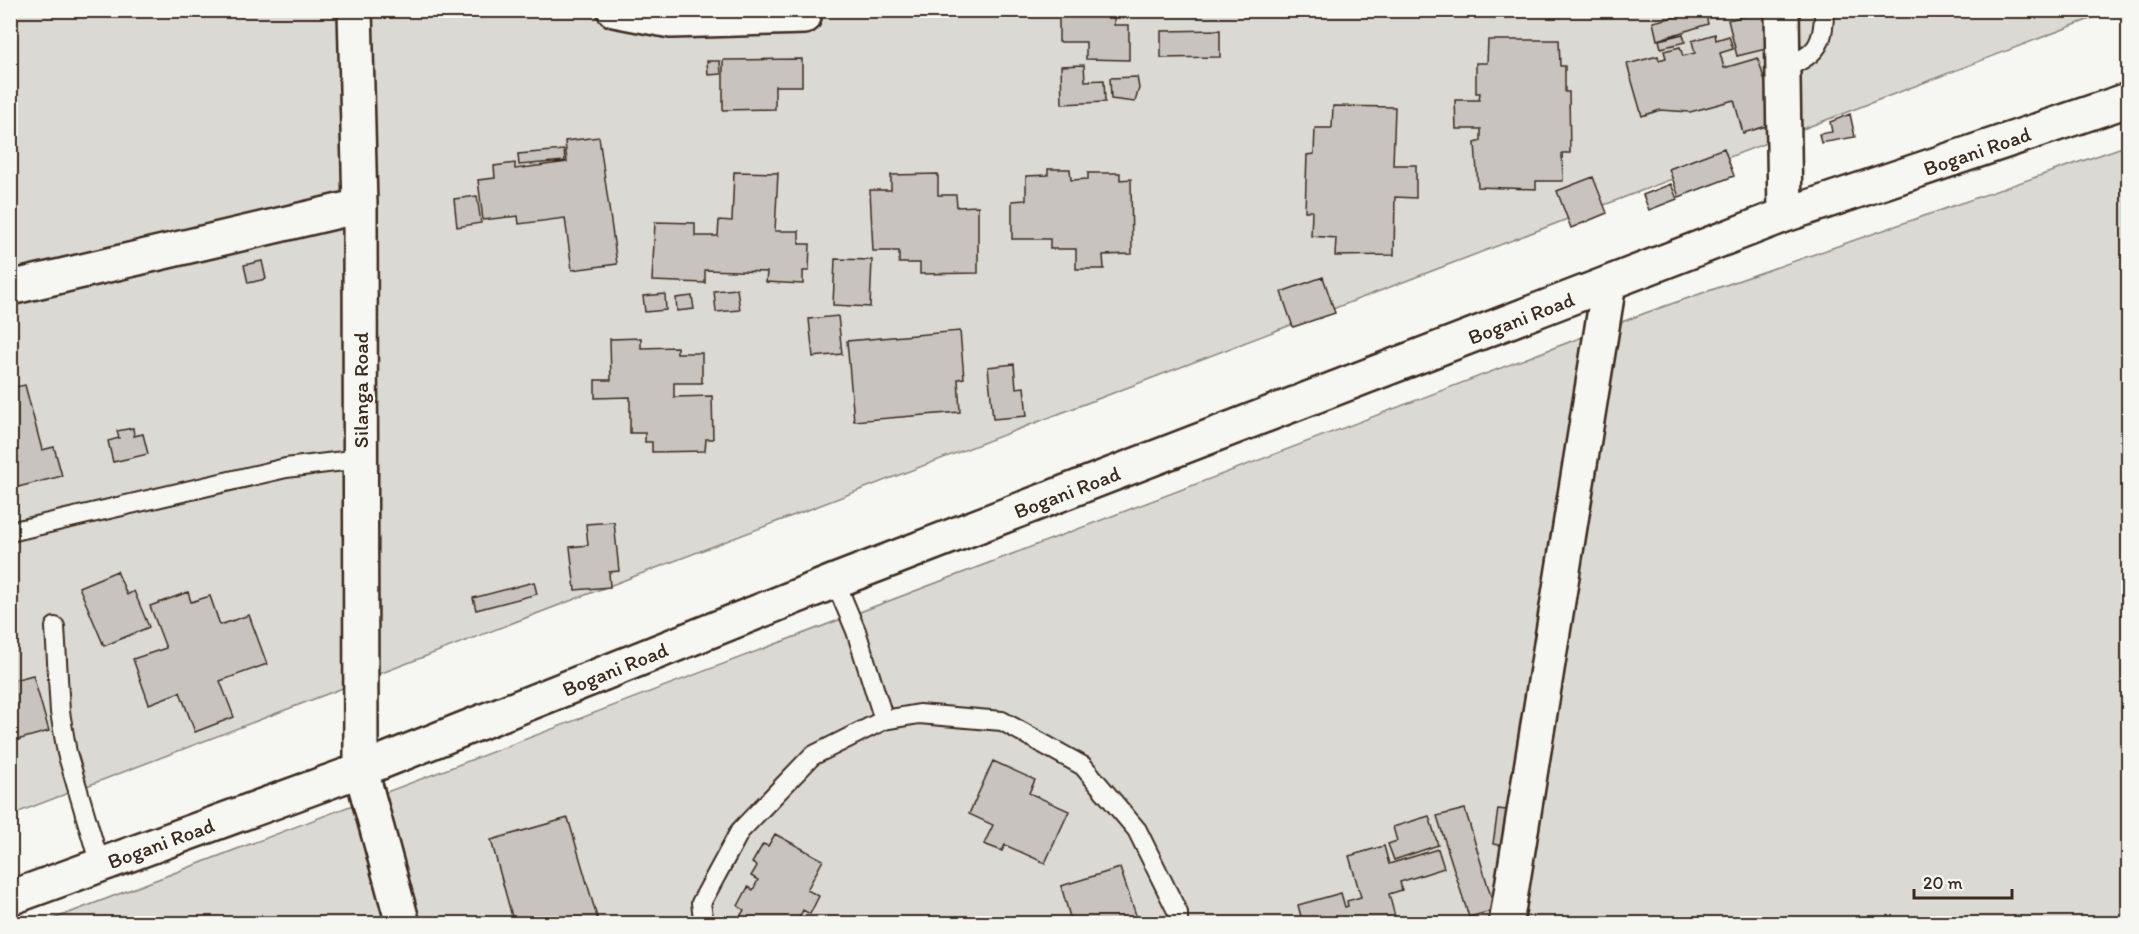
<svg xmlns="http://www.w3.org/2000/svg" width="2139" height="934" viewBox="0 0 2139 934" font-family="Itim,sans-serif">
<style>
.green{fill:#dad9d3;stroke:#8a8278;stroke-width:1.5}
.building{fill:#c8c3be;stroke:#3b2a1e;stroke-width:1.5}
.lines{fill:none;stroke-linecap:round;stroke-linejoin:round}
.lane-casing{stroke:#3b2a1e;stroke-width:22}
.street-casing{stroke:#3b2a1e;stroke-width:38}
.lane{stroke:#f6f6f2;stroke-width:18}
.street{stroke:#f6f6f2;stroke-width:33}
.labels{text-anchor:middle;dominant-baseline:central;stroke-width:4.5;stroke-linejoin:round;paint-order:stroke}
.street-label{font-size:21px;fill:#3b2a1e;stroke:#f6f6f2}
</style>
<rect width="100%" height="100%" fill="#f6f6f2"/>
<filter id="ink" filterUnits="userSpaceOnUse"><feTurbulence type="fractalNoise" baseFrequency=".0167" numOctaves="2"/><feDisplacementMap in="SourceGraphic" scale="12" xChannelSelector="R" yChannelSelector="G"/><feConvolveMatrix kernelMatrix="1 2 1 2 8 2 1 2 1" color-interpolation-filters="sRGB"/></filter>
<g filter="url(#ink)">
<!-- green -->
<path class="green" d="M 11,11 L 2111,11 L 11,815 Z
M 2128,145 L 2128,923 L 40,924 L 1648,312 Z"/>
<!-- building -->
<path class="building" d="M 1059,10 L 1114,10 L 1114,25 L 1129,25 L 1129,60 L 1086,59 L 1086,42 L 1059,42 Z
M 1705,10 L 1708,24 L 1657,40 L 1653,22 Z
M 1765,11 L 1774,47 L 1737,56 L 1728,20 Z
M 1220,30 L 1220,57 L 1161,58 L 1161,31 Z
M 1683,34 L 1685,42 L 1661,48 L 1659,40 Z
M 1715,34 L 1716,40 L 1729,36 L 1733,49 L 1720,53 L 1724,68 L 1758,58 L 1777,123 L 1743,133 L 1734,100 L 1690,112 L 1660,110 L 1642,116 L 1627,64 L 1658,56 L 1659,60 L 1666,58 L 1664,51 L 1680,47 L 1683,56 L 1695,53 L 1692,41 Z
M 1488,40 L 1559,40 L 1560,66 L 1565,66 L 1565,92 L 1569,92 L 1570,153 L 1562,153 L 1563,181 L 1536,181 L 1536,189 L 1478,187 L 1475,143 L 1481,141 L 1481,129 L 1456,129 L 1455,100 L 1479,100 L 1480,93 L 1476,93 L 1476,63 L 1487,63 Z
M 802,59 L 802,86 L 775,86 L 775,109 L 723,110 L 723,60 Z
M 707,61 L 720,61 L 721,74 L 708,75 Z
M 1084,65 L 1085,81 L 1104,80 L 1105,102 L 1062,104 L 1061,66 Z
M 1137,77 L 1139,88 L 1135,102 L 1111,99 L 1110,78 Z
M 1333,106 L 1395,107 L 1393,165 L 1416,165 L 1416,198 L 1395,197 L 1394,255 L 1335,256 L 1336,238 L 1311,236 L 1312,211 L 1305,211 L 1307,155 L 1314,154 L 1315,128 L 1332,128 Z
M 1850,114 L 1855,137 L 1821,143 L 1819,134 L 1832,132 L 1830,122 Z
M 599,137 L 617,264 L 572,270 L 565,218 L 519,224 L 518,216 L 483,220 L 478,180 L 495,178 L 494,166 L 515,163 L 515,169 L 567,162 L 565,141 Z
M 1724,148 L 1734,176 L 1679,197 L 1669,169 Z
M 564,150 L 565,161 L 519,165 L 518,154 Z
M 1048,169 L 1070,169 L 1071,180 L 1088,179 L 1088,173 L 1120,173 L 1120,180 L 1131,179 L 1132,254 L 1103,255 L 1104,269 L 1076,269 L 1076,249 L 1050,249 L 1050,239 L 1012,239 L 1012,201 L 1026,200 L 1026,176 L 1048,175 Z
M 734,172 L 778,173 L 775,231 L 799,231 L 799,244 L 810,244 L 809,271 L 803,271 L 803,284 L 766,282 L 767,272 L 705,270 L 705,283 L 652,281 L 655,222 L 695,223 L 695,236 L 718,236 L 719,220 L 732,221 Z
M 938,174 L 938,195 L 956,195 L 957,207 L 978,206 L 978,273 L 920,274 L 920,263 L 899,263 L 899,251 L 873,251 L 870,190 L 891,190 L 891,175 Z
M 1593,177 L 1607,213 L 1571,228 L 1557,191 Z
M 1671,184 L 1677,199 L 1649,210 L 1643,195 Z
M 477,196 L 481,223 L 457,227 L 454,199 Z
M 835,259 L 872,260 L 870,307 L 833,305 Z
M 262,261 L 266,279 L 248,283 L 244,265 Z
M 1323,277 L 1335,313 L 1293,327 L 1281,292 Z
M 737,289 L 740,310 L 716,312 L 714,291 Z
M 665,294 L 666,310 L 645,312 L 643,296 Z
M 692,296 L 694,309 L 677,311 L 676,298 Z
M 838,316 L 842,354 L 813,357 L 809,319 Z
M 960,331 L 964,378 L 958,379 L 960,412 L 854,421 L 847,341 Z
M 641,338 L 641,348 L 677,347 L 677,353 L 702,353 L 702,383 L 674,383 L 674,397 L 712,396 L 713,439 L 706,439 L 705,451 L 652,452 L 652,442 L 645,442 L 645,433 L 630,433 L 630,397 L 595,398 L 595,380 L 611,380 L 610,339 Z
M 1014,364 L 1016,388 L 1024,387 L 1027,416 L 993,419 L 988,367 Z
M 25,385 L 42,450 L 54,447 L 62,476 L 10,489 L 10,388 Z
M 133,428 L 134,436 L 143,434 L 148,454 L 113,462 L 108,441 L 119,438 L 117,431 Z
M 614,522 L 619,571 L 609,572 L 610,587 L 575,590 L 570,547 L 588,545 L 586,524 Z
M 117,571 L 127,595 L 134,591 L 149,627 L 104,646 L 79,587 Z
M 534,582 L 537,594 L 476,610 L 473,598 Z
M 188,592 L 191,602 L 210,596 L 220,625 L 249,615 L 267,664 L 220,681 L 234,717 L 195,732 L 180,692 L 149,704 L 133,659 L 166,648 L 150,606 Z
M 33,675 L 49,731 L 10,742 L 10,681 Z
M 10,753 L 18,777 L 10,779 Z
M 993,761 L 1035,780 L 1029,793 L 1069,811 L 1045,863 L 1005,845 L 1002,851 L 984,844 L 993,825 L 969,814 Z
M 1465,809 L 1495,910 L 1469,917 L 1437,816 Z
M 1498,809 L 1515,811 L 1510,847 L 1493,844 Z
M 1429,816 L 1438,845 L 1394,860 L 1388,844 L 1397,841 L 1393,827 Z
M 568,818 L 599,924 L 514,924 L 491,840 Z
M 775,834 L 823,860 L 807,890 L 819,896 L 810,914 L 803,910 L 796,924 L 743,924 L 738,920 L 744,910 L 738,906 L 748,887 L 753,890 L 758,880 L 751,876 L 757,866 L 752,863 L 763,844 L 768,846 Z
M 1384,846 L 1389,864 L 1438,849 L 1444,868 L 1400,882 L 1402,890 L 1389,894 L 1397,924 L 1303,924 L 1298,905 L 1341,893 L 1345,907 L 1348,906 L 1347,901 L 1361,897 L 1349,856 Z
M 1120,868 L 1139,924 L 1072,924 L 1061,886 Z"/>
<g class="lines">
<defs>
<path id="lane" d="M 1783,69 C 1815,54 1824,48 1824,10
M 10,532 L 286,468 L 360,459
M 835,581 L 856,631 L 884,720
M 55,627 L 60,712 L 67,753 L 100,865
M 704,924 L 701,903 L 740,831 L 812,756 L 884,720 L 919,714 L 1002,721 L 1083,766 L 1137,830 L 1178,913 L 1178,924"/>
<path id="street" d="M 355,10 L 360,206 L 361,770 L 403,924
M 614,10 L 671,21 L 804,17
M 1782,10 L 1785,215
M 10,288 L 360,206
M 10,898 L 361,770 L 835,581 L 1785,215 L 2128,100
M 1506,924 L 1609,284"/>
</defs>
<!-- lane casing -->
<use href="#lane" class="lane-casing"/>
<!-- street casing -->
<use href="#street" class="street-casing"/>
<!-- lane -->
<use href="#lane" class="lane"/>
<!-- street -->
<use href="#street" class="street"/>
</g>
</g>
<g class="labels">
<!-- street labels -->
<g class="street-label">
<text transform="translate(1977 151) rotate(-19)">Bogani Road</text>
<text transform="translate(1521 318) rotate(-21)">Bogani Road</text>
<text transform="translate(360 390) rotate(-90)">Silanga Road</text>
<text transform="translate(1067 492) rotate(-21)">Bogani Road</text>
<text transform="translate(615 669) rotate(-22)">Bogani Road</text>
<text transform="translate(161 843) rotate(-20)">Bogani Road</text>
</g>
</g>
<!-- margin -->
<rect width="2139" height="934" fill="none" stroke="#f6f6f2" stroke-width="36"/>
<rect x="18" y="18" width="2103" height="898" fill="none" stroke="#3b2a1e" stroke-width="2" filter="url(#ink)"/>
<!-- scale -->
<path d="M1914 889v9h98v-9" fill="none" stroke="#3b2a1e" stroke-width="3"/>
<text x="1923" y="889" font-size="18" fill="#3b2a1e" stroke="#f6f6f2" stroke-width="4.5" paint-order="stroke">20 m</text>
</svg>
